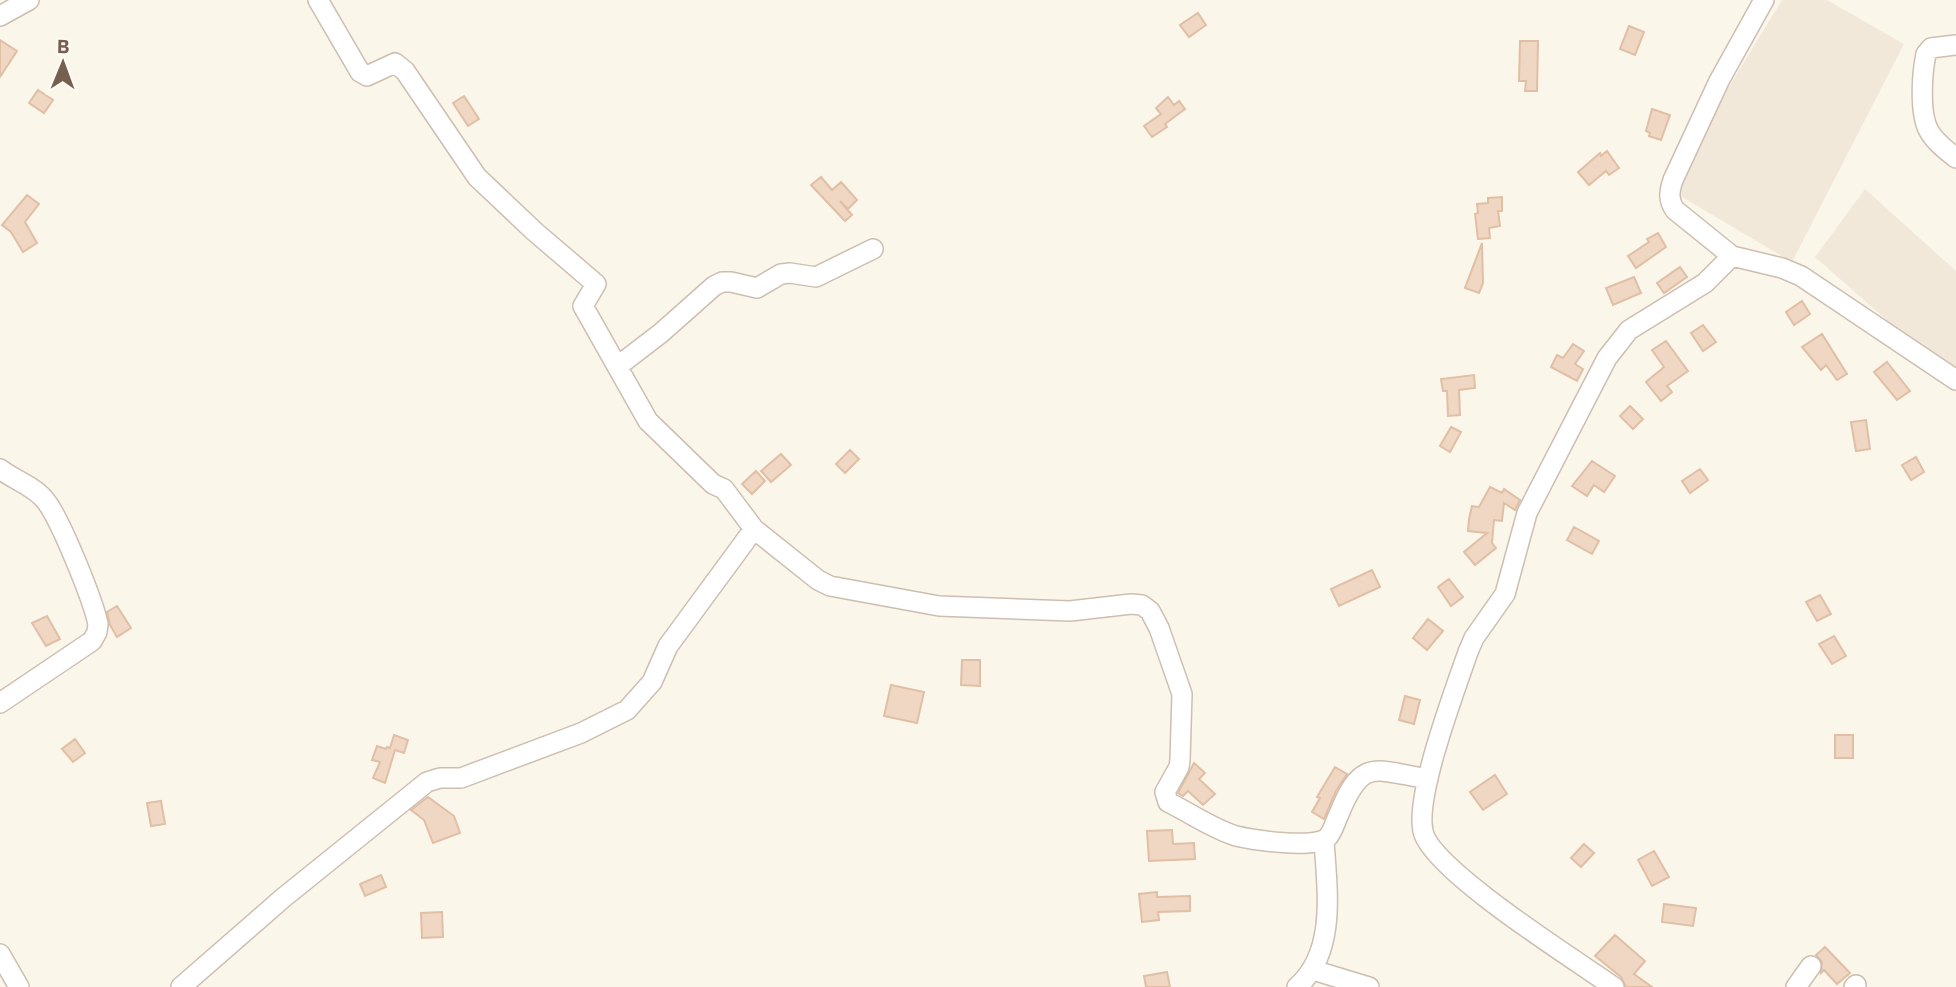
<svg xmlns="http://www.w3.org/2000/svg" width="1956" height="987" viewBox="0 0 1956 987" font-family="'IBM Plex Sans',sans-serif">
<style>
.residential{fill:#f2e8d9}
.building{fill:#efd7c4;stroke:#e0bfa5;stroke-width:2}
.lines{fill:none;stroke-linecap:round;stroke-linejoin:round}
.minor-casing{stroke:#cdbeb1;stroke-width:22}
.minor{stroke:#fff;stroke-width:19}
</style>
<rect width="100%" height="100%" fill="#fbf6ea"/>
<!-- residential -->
<path class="residential" d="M 1782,0 L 1827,0 L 1904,44 L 1792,262 L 1667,188 Z
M 1865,189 L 1956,271 L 1956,381 L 1815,257 Z"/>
<!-- building -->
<path class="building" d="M 1198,13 L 1206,25 L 1189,37 L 1180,25 Z
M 1629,26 L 1644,32 L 1635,55 L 1620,49 Z
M 0,40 L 17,51 L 0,77 Z
M 1520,41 L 1538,41 L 1537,91 L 1525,91 L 1526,81 L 1519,81 Z
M 38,90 L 53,100 L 44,113 L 29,103 Z
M 464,96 L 479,119 L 468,126 L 453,103 Z
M 1168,97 L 1174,105 L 1179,101 L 1185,109 L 1165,124 L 1167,127 L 1152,137 L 1144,126 L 1161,114 L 1156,108 Z
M 1652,109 L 1670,115 L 1661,140 L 1649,136 L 1650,133 L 1646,131 Z
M 1607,151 L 1619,168 L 1609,175 L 1606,171 L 1589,185 L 1578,172 L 1600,153 L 1601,156 Z
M 821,177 L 832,190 L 841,182 L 857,200 L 848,209 L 840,201 L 852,215 L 845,221 L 811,185 Z
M 27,195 L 39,204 L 25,222 L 37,243 L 23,252 L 11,232 L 2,225 Z
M 1502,197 L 1502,211 L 1498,211 L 1500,226 L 1489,228 L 1490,238 L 1478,239 L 1475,214 L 1478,213 L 1477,204 L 1488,203 L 1488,198 Z
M 1658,233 L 1666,247 L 1636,268 L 1628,256 L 1649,242 L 1647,239 Z
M 1482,243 L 1483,283 L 1479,293 L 1465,288 Z
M 1680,267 L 1687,277 L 1664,293 L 1657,283 Z
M 1634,277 L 1641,293 L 1613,305 L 1606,288 Z
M 1802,301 L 1810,314 L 1794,325 L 1786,312 Z
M 1703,325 L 1716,342 L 1703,351 L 1691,333 Z
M 1822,334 L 1847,374 L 1837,380 L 1826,365 L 1821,370 L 1802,347 Z
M 1666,341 L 1688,371 L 1667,386 L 1672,392 L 1661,401 L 1646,382 L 1664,367 L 1652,350 Z
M 1573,344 L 1584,351 L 1575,364 L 1583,369 L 1577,381 L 1551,367 L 1557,355 L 1563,358 Z
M 1887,362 L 1910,391 L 1897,400 L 1874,372 Z
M 1474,375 L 1475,388 L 1459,390 L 1460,415 L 1448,416 L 1447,391 L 1443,391 L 1441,379 Z
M 1630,406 L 1643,419 L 1633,429 L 1620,416 Z
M 1866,420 L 1870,449 L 1856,451 L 1851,422 Z
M 1451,427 L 1461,432 L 1450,452 L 1440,446 Z
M 850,450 L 859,459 L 845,473 L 836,464 Z
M 781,454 L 791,465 L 771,482 L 761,471 Z
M 1916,457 L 1924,472 L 1911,480 L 1902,465 Z
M 1592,461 L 1615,476 L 1604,492 L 1594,485 L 1587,496 L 1572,486 Z
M 1700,469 L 1708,480 L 1690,493 L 1682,481 Z
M 756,471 L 765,481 L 752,494 L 742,484 Z
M 1490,487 L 1502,493 L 1504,489 L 1520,500 L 1515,510 L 1504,503 L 1502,521 L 1494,520 L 1492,543 L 1496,548 L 1475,565 L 1464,552 L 1487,533 L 1468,531 L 1469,519 L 1472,506 L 1479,507 Z
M 1574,527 L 1599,541 L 1592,554 L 1567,540 Z
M 1372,570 L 1380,587 L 1339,606 L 1331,589 Z
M 1449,579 L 1463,597 L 1451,606 L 1438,587 Z
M 1820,595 L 1831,614 L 1817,621 L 1806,602 Z
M 117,606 L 131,628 L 117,637 L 110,625 L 107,612 Z
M 47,616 L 60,639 L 46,646 L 32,623 Z
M 1428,619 L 1443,631 L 1427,650 L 1413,638 Z
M 1834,636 L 1846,656 L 1832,664 L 1819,644 Z
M 962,660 L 980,660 L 980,686 L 961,685 Z
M 891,685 L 924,692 L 917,723 L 884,716 Z
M 1405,696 L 1420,700 L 1414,724 L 1399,720 Z
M 394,735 L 408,740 L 404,753 L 395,750 L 385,783 L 373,778 L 380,762 L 372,760 L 377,746 L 386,749 L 387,747 L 390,748 Z
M 1835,735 L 1853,735 L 1853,758 L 1835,758 Z
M 75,739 L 85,753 L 73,762 L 62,749 Z
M 1194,763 L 1205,773 L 1199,779 L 1215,794 L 1203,805 L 1188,791 L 1183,796 L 1178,793 Z
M 1335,767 L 1347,774 L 1336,791 L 1324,819 L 1312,812 L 1320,798 L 1317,797 Z
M 1495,775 L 1507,794 L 1483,810 L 1470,792 Z
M 428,797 L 454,816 L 460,833 L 433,843 L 424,820 L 411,810 Z
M 161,801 L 165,824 L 151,826 L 147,803 Z
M 1172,830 L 1173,844 L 1194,843 L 1195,859 L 1149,861 L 1147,831 Z
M 1584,844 L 1594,853 L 1581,867 L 1571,858 Z
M 1654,851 L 1669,877 L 1652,886 L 1638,860 Z
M 381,875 L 386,887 L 365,896 L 360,884 Z
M 1157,892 L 1157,897 L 1190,896 L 1190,911 L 1158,912 L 1159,920 L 1142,922 L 1139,894 Z
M 1664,904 L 1696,908 L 1693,926 L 1662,922 Z
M 442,912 L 443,937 L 422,938 L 421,913 Z
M 1615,935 L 1645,961 L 1634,974 L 1652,987 L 1626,987 L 1621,977 L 1595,956 Z
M 1825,947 L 1850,973 L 1837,984 L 1824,970 L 1821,973 L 1822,962 L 1816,955 Z
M 1167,972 L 1170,987 L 1146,987 L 1144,976 Z"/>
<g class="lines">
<defs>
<path id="minor" d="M 318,0 L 360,72 L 367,76 L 395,63 L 405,71 L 477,177 L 534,231 L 596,284 L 583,306 L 648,421 L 713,484 L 724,489 L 754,529 L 818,580 L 830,586 L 939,606 L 1070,611 L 1131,604 L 1142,605 L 1150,611 L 1159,628 L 1182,694 L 1180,760 L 1179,767 L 1165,792 L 1168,802 C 1190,813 1213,829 1236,836 C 1253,840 1314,849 1327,838 C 1333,832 1335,822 1339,814 C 1362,757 1374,770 1428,779
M 1764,0 L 1719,81 L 1673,180 C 1669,192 1668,200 1675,210 L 1732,256 L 1782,268 L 1801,276 L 1956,380
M 0,16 L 29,0
M 1956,45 L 1931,48 L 1926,54 C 1922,73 1919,113 1929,131 C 1935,142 1946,150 1956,158
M 618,366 L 661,333 L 714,286 L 722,282 L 731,282 L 757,288 L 781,274 L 790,273 L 816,277 L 873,249
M 0,469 C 14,480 34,486 45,500 C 60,518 93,600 98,624 L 97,632 L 92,641 L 0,703
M 0,954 L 19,987
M 1313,970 L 1369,987
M 181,987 L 283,898 L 427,782 L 440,778 L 461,778 L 581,733 L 627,710 L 652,682 L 668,646 L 754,529
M 1297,987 C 1337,952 1327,889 1324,841
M 1614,987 C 1577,961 1430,869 1423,831 C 1415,795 1455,690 1468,652 L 1474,638 L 1505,594 L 1527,513 L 1607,358 L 1629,330 L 1705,283 L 1732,256
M 1796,987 L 1811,966
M 1854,987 L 1856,985"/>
</defs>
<!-- minor casing -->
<use href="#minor" class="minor-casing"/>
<!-- minor -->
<use href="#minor" class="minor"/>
</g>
<!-- north arrow -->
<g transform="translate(63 63) rotate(1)" stroke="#fef9f1" stroke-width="5" paint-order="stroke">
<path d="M0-5L12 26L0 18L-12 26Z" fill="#755f4f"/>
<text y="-10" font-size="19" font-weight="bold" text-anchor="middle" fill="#755f4f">B</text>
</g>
</svg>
